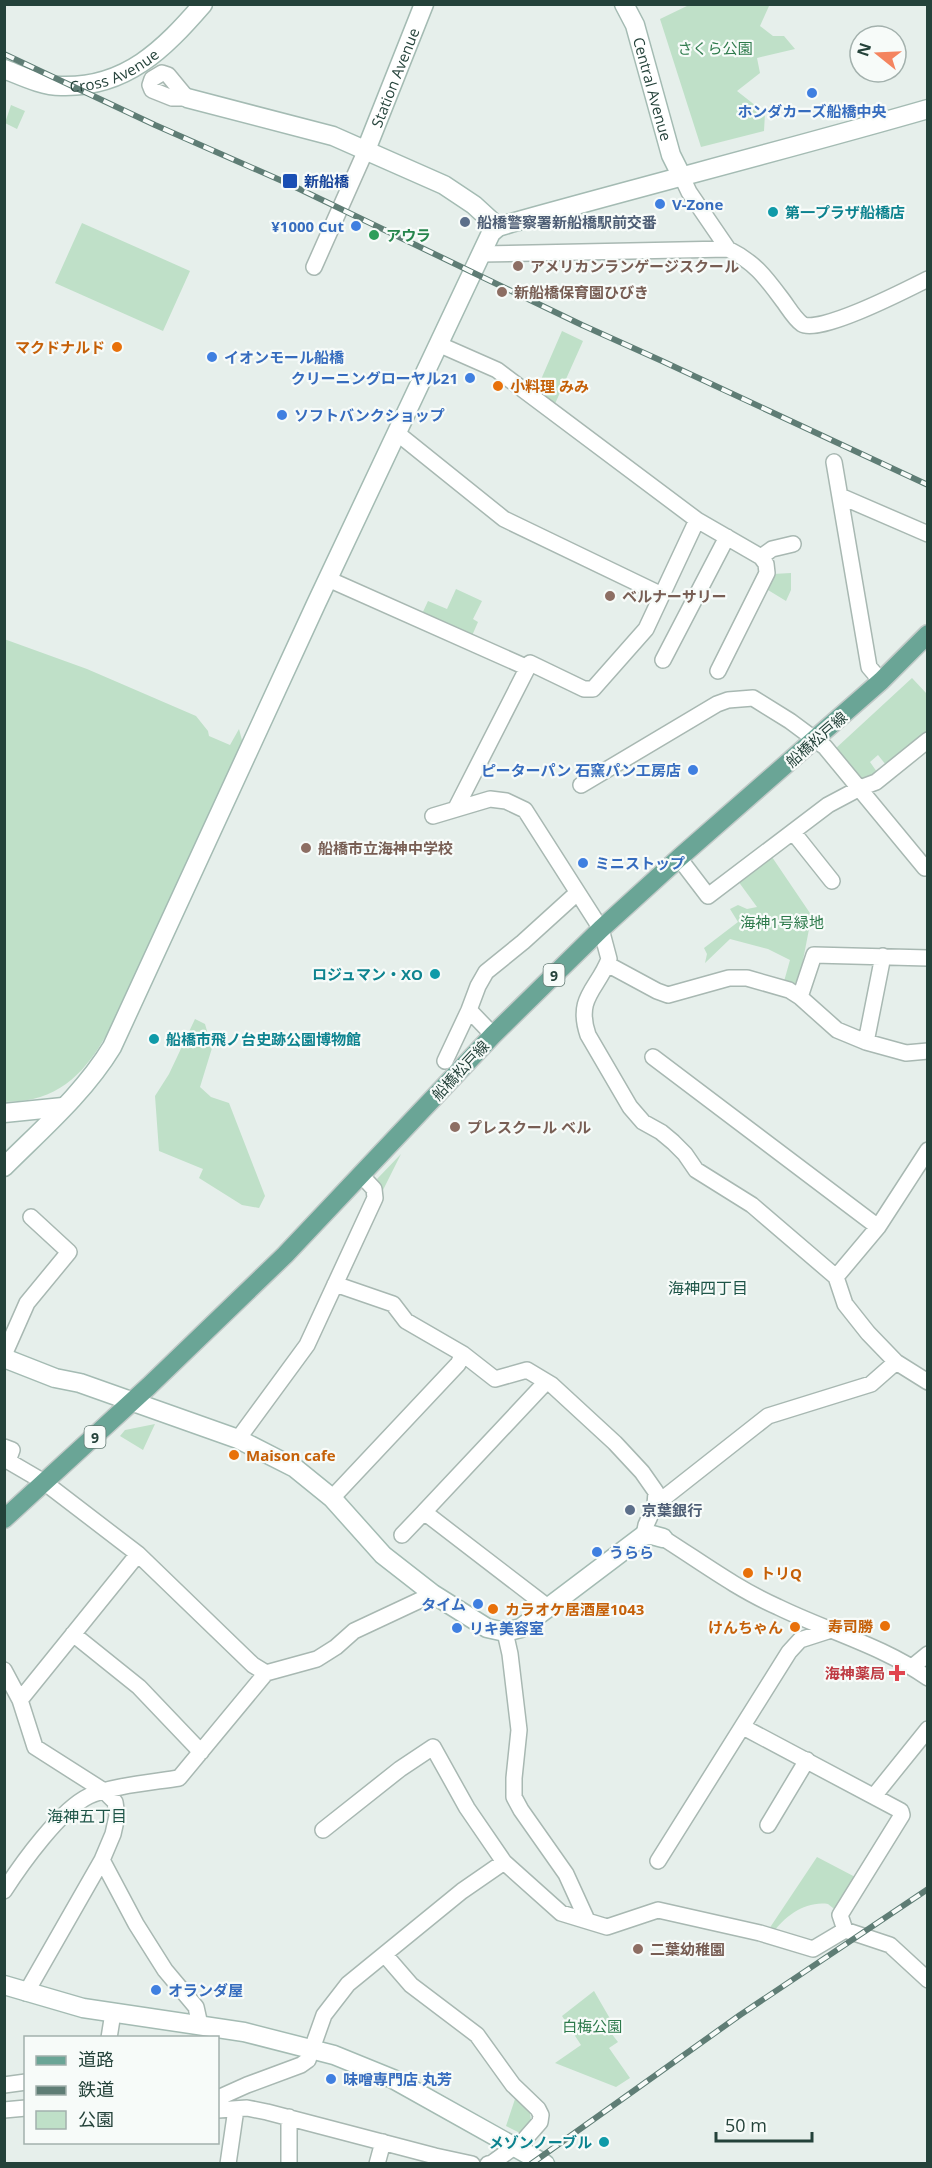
<svg xmlns="http://www.w3.org/2000/svg" width="932" height="2168" viewBox="0 0 932 2168" font-family="'Open Sans','Noto Sans JP',sans-serif">
<style>
.green{fill:#bfe0c8}
.lines{fill:none;stroke-linecap:round;stroke-linejoin:round}
.street-casing{stroke:#a8b8b2;stroke-width:18}
.secondary-casing{stroke:#a4bbb3;stroke-width:21}
.primary-casing{stroke:#c2cac8;stroke-width:21}
.street{stroke:#fff;stroke-width:15}
.secondary{stroke:#fff;stroke-width:18}
.primary{stroke:#6aa596;stroke-width:18}
.rail-casing{stroke:#5f7d75;stroke-width:6}
.rail{stroke:#f7fbf9;stroke-width:4;stroke-dasharray:11;stroke-linecap:butt}
.shop-dot{fill:#3f7fe0;stroke:#f7fbf9;stroke-width:2}
.transit-dot{fill:#1a4fb4;stroke:#f7fbf9;stroke-width:2}
.culture-dot{fill:#0f9aa8;stroke:#f7fbf9;stroke-width:2}
.service-dot{fill:#5c6f8a;stroke:#f7fbf9;stroke-width:2}
.leisure-dot{fill:#2e9e5b;stroke:#f7fbf9;stroke-width:2}
.education-dot{fill:#8d6e63;stroke:#f7fbf9;stroke-width:2}
.food-dot{fill:#e8710a;stroke:#f7fbf9;stroke-width:2}
.health-dot{fill:#e0444e;stroke:#f7fbf9;stroke-width:2}
.labels{text-anchor:middle;dominant-baseline:central;stroke-width:4.5;stroke-linejoin:round;paint-order:stroke}
.shield{fill:#f7fbf9;stroke:#637a73;stroke-width:1.5}
.shield-label{font-size:14px;font-weight:bold;fill:#24423a}
.park-label{font-size:15px;fill:#2d7a4b;stroke:#f7fbf9}
.street-label{font-size:15px;fill:#24423a;stroke:#f7fbf9}
.shop-label{font-size:15px;font-weight:bold;fill:#366cbe;stroke:#f7fbf9;text-anchor:start}
.transit-label{font-size:15px;font-weight:bold;fill:#164399;stroke:#f7fbf9;text-anchor:start}
.culture-label{font-size:15px;font-weight:bold;fill:#0d838f;stroke:#f7fbf9;text-anchor:start}
.service-label{font-size:15px;font-weight:bold;fill:#4e5e75;stroke:#f7fbf9;text-anchor:start}
.leisure-label{font-size:15px;font-weight:bold;fill:#27864d;stroke:#f7fbf9;text-anchor:start}
.education-label{font-size:15px;font-weight:bold;fill:#785e54;stroke:#f7fbf9;text-anchor:start}
.food-label{font-size:15px;font-weight:bold;fill:#c56008;stroke:#f7fbf9;text-anchor:start}
.health-label{font-size:15px;font-weight:bold;fill:#be3a42;stroke:#f7fbf9;text-anchor:end}
.neighbourhood-label{font-size:16px;fill:#1f5548;stroke:#f7fbf9}
</style>
<rect width="100%" height="100%" fill="#e6efeb"/>
<!-- green -->
<path class="green" d="M 767,5 L 769,6 L 760,26 L 773,36 L 784,36 L 795,49 L 757,58 L 760,73 L 737,91 L 765,113 L 764,131 L 701,147 L 660,19 L 689,5 Z
M 11,105 L 25,111 L 17,129 L 5,123 Z
M 82,223 L 190,271 L 163,331 L 55,283 Z
M 562,331 L 583,341 L 554,406 L 536,391 Z
M 791,573 L 791,590 L 786,601 L 768,590 L 773,574 Z
M 456,589 L 482,601 L 473,619 L 478,622 L 471,638 L 421,616 L 428,601 L 447,609 Z
M 4,639 L 87,669 L 196,716 L 208,731 L 209,736 L 230,745 L 239,729 L 243,744 L 113,1023 C 95,1057 73,1090 33,1099 C 24,1101 14,1101 5,1102 Z
M 912,678 L 927,694 L 927,731 L 886,765 L 878,755 L 870,762 L 877,772 L 868,780 L 860,780 L 835,749 Z
M 772,857 L 818,925 L 810,924 L 799,981 L 789,986 L 783,985 L 790,960 L 768,949 L 730,939 L 705,963 L 707,954 L 704,948 L 738,922 L 730,909 L 738,905 L 747,909 L 757,907 L 738,881 Z
M 195,1019 L 205,1024 L 212,1048 L 200,1087 L 211,1097 L 229,1103 L 265,1196 L 259,1208 L 242,1205 L 199,1178 L 203,1169 L 159,1151 L 155,1096 L 169,1074 Z
M 401,1154 L 383,1190 L 377,1179 Z
M 155,1424 L 143,1450 L 120,1436 L 125,1430 Z
M 817,1857 L 859,1879 L 838,1912 L 828,1904 C 805,1901 785,1916 772,1934 L 767,1932 Z
M 594,1991 L 616,2029 L 611,2033 L 618,2042 L 609,2048 L 630,2078 L 616,2087 L 555,2063 L 581,2045 L 562,2016 Z
M 515,2099 L 530,2113 L 531,2120 L 520,2133 L 506,2126 Z"/>
<g class="lines">
<defs>
<path id="street" d="M 162,73 L 168,75 L 187,98 L 172,98 L 152,90 L 150,85 L 152,79 Z
M 681,175 L 689,192 L 728,249
M 481,254 L 728,249 C 756,263 766,278 784,302 C 789,309 795,319 802,324 C 819,335 908,289 928,279
M 314,267 L 366,150
M 438,344 L 497,370 L 697,520 L 646,629 L 593,689 L 584,689 L 530,663 L 456,808
M 397,433 L 504,519 L 662,595
M 834,462 L 869,667 L 881,681
M 840,496 L 928,534
M 697,520 L 761,557 L 766,564 L 767,573 L 718,671
M 761,557 L 772,549 L 793,544
M 328,579 L 528,668
M 663,660 L 727,537
M 581,785 L 717,704 L 728,700 L 753,698 L 790,721 L 825,747 L 925,868 L 928,866
M 433,816 L 490,799 L 506,801 L 525,810 L 601,929 L 609,959 C 598,989 575,997 588,1035 L 630,1107 L 643,1122 L 661,1132 L 673,1142 L 685,1154 L 696,1170 L 752,1205 L 836,1277 L 845,1304 L 868,1333 L 896,1362 L 928,1382
M 793,832 L 832,881
M 679,858 L 708,896 L 828,805 L 860,788 L 876,782 L 928,740
M 607,964 L 657,991 L 668,995 L 729,978 L 747,978 L 789,990 L 800,997 L 837,1030 L 866,1042 L 906,1053 L 928,1051
M 800,997 L 814,955 L 928,958
M 493,1035 L 469,1010 L 478,986 L 486,972 L 523,942 L 577,893
M 866,1042 L 883,956
M 653,1057 L 878,1227
M 445,1061 L 469,1010
M 836,1277 L 878,1227 L 928,1150
M 335,1284 L 393,1304 L 406,1321 L 463,1354 L 495,1379 L 527,1370 L 552,1385 L 615,1443 L 642,1472 L 656,1492 L 655,1505 L 646,1525 L 644,1535
M 4,1355 L 27,1303 L 69,1252 L 31,1217
M 546,1382 L 424,1512 L 549,1608
M 238,1439 L 307,1345 L 375,1198 L 374,1189 L 361,1175
M 4,1447 L 12,1450 L 8,1461 L 44,1482 L 138,1554 L 253,1665 L 266,1673
M 332,1498 L 458,1364 L 463,1354
M 655,1505 L 768,1416 L 871,1384 L 896,1362
M 402,1535 L 424,1512
M 663,1538 C 701,1562 737,1589 778,1607 C 827,1631 883,1646 928,1678
M 505,1632 L 510,1654 L 519,1730 L 514,1778 L 514,1797 L 521,1810 L 566,1874 L 587,1920
M 73,1634 L 139,1687 L 201,1752
M 912,1667 L 928,1654
M 4,1670 L 20,1700 L 35,1747 L 104,1791 L 115,1802 L 117,1816 L 113,1834 L 102,1860 L 26,1993
M 20,1700 L 138,1554
M 743,1727 L 901,1811 L 902,1815 L 840,1915 L 845,1930
M 874,1796 L 928,1729
M 768,1825 L 807,1760
M 323,1830 L 400,1769 L 433,1747 L 467,1808 L 504,1862 L 561,1913 L 607,1927 L 658,1910 L 760,1933 L 813,1949 L 845,1930 L 890,1945 L 928,1980
M 102,1860 L 136,1924 L 165,1970 L 196,2007 L 200,2025
M 658,1861 L 789,1652 L 800,1640 L 831,1630
M 4,1891 C 22,1863 60,1810 89,1796 C 110,1786 155,1782 179,1778 L 266,1673 L 317,1659 L 336,1647 L 354,1631 L 433,1594
M 385,1955 L 411,1985 L 477,2035 L 513,2085 L 538,2109 L 541,2115 L 540,2122 L 525,2139 L 492,2163 L 488,2164
M 109,2038 L 113,2013
M 4,2085 L 26,2082
M 218,2098 L 247,2085 L 301,2065 L 308,2060 L 324,2015 L 348,1984 L 462,1891 L 504,1862
M 4,2110 L 26,2108
M 218,2110 L 247,2108 L 267,2112 L 435,2156 L 472,2164
M 228,2164 L 236,2109
M 289,2164 L 289,2117
M 377,2164 L 383,2142"/>
<g id="secondary">
<path id="s1" d="M 624,4 L 635,25 L 671,155 L 681,175"/>
<path id="s2" d="M 4,69 C 22,76 42,86 61,86 C 126,88 164,49 203,4"/>
<path d="M 187,98 L 333,136 L 444,185 L 474,205 L 498,227"/>
<path id="s3" d="M 366,150 L 424,4"/>
<path d="M 4,1113 L 63,1107"/>
<path d="M 4,1167 C 42,1129 84,1093 112,1047 L 316,604 L 491,233 L 498,227 L 511,223 C 650,184 789,149 928,109"/>
<path d="M 4,1358 L 55,1378 L 80,1383 L 238,1439 L 295,1468 L 332,1498 L 383,1555 L 433,1594 L 487,1628 L 505,1632 L 521,1628 L 644,1535 L 652,1535 L 663,1538"/>
<path d="M 4,1985 L 83,2008 L 244,2032 L 334,2055 L 393,2079 L 545,2164"/>
</g>
<path id="primary" d="M 4,1519 L 149,1386 L 285,1255 L 493,1035 L 601,929 L 679,858 L 881,681 L 928,634"/>
</defs>
<!-- street casing -->
<use href="#street" class="street-casing"/>
<!-- secondary casing -->
<use href="#secondary" class="secondary-casing"/>
<!-- primary casing -->
<use href="#primary" class="primary-casing"/>
<!-- street -->
<use href="#street" class="street"/>
<!-- secondary -->
<use href="#secondary" class="secondary"/>
<!-- primary -->
<use href="#primary" class="primary"/>
<defs>
<path id="rail" d="M 4,54 L 155,125 L 289,184 L 582,325 L 662,361 L 928,485
M 531,2164 L 740,2015 L 928,1889"/>
</defs>
<!-- rail casing -->
<use href="#rail" class="rail-casing"/>
<!-- rail -->
<use href="#rail" class="rail"/>
</g>
<!-- markers -->
<g class="shop-dot">
<circle cx="812" cy="93" r="6"/>
<circle cx="660" cy="204" r="6"/>
<circle cx="356" cy="226" r="6"/>
<circle cx="212" cy="357" r="6"/>
<circle cx="470" cy="378" r="6"/>
<circle cx="282" cy="415" r="6"/>
<circle cx="693" cy="770" r="6"/>
<circle cx="583" cy="863" r="6"/>
<circle cx="597" cy="1552" r="6"/>
<circle cx="478" cy="1604" r="6"/>
<circle cx="457" cy="1628" r="6"/>
<circle cx="156" cy="1990" r="6"/>
<circle cx="331" cy="2079" r="6"/>
</g>
<rect class="transit-dot" x="282" y="173" width="16" height="16" rx="3"/>
<g class="culture-dot">
<circle cx="773" cy="212" r="6"/>
<circle cx="435" cy="974" r="6"/>
<circle cx="154" cy="1039" r="6"/>
<circle cx="604" cy="2142" r="6"/>
</g>
<g class="service-dot">
<circle cx="465" cy="222" r="6"/>
<circle cx="630" cy="1510" r="6"/>
</g>
<circle class="leisure-dot" cx="374" cy="235" r="6"/>
<g class="education-dot">
<circle cx="518" cy="266" r="6"/>
<circle cx="502" cy="292" r="6"/>
<circle cx="610" cy="596" r="6"/>
<circle cx="306" cy="848" r="6"/>
<circle cx="455" cy="1127" r="6"/>
<circle cx="638" cy="1949" r="6"/>
</g>
<g class="food-dot">
<circle cx="117" cy="347" r="6"/>
<circle cx="498" cy="386" r="6"/>
<circle cx="234" cy="1455" r="6"/>
<circle cx="748" cy="1573" r="6"/>
<circle cx="493" cy="1609" r="6"/>
<circle cx="885" cy="1626" r="6"/>
<circle cx="795" cy="1627" r="6"/>
</g>
<path class="health-dot" d="M894 1664h6v6h6v6h-6v6h-6v-6h-6v-6h6z"/>
<g class="labels">
<!-- shield labels -->
<g class="shield">
<rect x="543.5" y="964" width="21" height="22" rx="4.5"/>
<rect x="84.5" y="1426" width="21" height="22" rx="4.5"/>
</g>
<g class="shield-label">
<text x="554" y="975">9</text>
<text x="95" y="1437">9</text>
</g>
<!-- park labels -->
<g class="park-label">
<text x="715" y="48">さくら公園</text>
<text x="782" y="922">海神1号緑地</text>
<text x="592" y="2026">白梅公園</text>
</g>
<!-- street labels -->
<g class="street-label">
<text stroke="none"><textPath href="#s2" startOffset="116">Cross Avenue</textPath></text>
<text stroke="none"><textPath href="#s3" startOffset="78">Station Avenue</textPath></text>
<text stroke="none"><textPath href="#s1" startOffset="90">Central Avenue</textPath></text>
<text transform="translate(816 739) rotate(-41)">船橋松戸線</text>
<text transform="translate(460 1070) rotate(-47)">船橋松戸線</text>
</g>
<!-- shop labels -->
<g class="shop-label">
<text x="812" y="111" text-anchor="middle">ホンダカーズ船橋中央</text>
<text x="672" y="204">V-Zone</text>
<text x="344" y="226" text-anchor="end">¥1000 Cut</text>
<text x="224" y="357">イオンモール船橋</text>
<text x="458" y="378" text-anchor="end">クリーニングローヤル21</text>
<text x="294" y="415">ソフトバンクショップ</text>
<text x="681" y="770" text-anchor="end">ピーターパン 石窯パン工房店</text>
<text x="595" y="863">ミニストップ</text>
<text x="609" y="1552">うらら</text>
<text x="466" y="1604" text-anchor="end">タイム</text>
<text x="469" y="1628">リキ美容室</text>
<text x="168" y="1990">オランダ屋</text>
<text x="343" y="2079">味噌専門店 丸芳</text>
</g>
<!-- transit labels -->
<g class="transit-label">
<text x="304" y="181">新船橋</text>
</g>
<!-- culture labels -->
<g class="culture-label">
<text x="785" y="212">第一プラザ船橋店</text>
<text x="423" y="974" text-anchor="end">ロジュマン・XO</text>
<text x="166" y="1039">船橋市飛ノ台史跡公園博物館</text>
<text x="592" y="2142" text-anchor="end">メゾンノーブル</text>
</g>
<!-- service labels -->
<g class="service-label">
<text x="477" y="222">船橋警察署新船橋駅前交番</text>
<text x="642" y="1510">京葉銀行</text>
</g>
<!-- leisure labels -->
<g class="leisure-label">
<text x="386" y="235">アウラ</text>
</g>
<!-- education labels -->
<g class="education-label">
<text x="530" y="266">アメリカンランゲージスクール</text>
<text x="514" y="292">新船橋保育園ひびき</text>
<text x="622" y="596">ベルナーサリー</text>
<text x="318" y="848">船橋市立海神中学校</text>
<text x="467" y="1127">プレスクール ベル</text>
<text x="650" y="1949">二葉幼稚園</text>
</g>
<!-- food labels -->
<g class="food-label">
<text x="105" y="347" text-anchor="end">マクドナルド</text>
<text x="510" y="386">小料理 みみ</text>
<text x="246" y="1455">Maison cafe</text>
<text x="760" y="1573">トリQ</text>
<text x="505" y="1609">カラオケ居酒屋1043</text>
<text x="873" y="1626" text-anchor="end">寿司勝</text>
<text x="783" y="1627" text-anchor="end">けんちゃん</text>
</g>
<!-- health labels -->
<g class="health-label">
<text x="885" y="1673">海神薬局</text>
</g>
<!-- neighbourhood labels -->
<g class="neighbourhood-label">
<text x="708" y="1288">海神四丁目</text>
<text x="87" y="1816">海神五丁目</text>
</g>
</g>
<!-- border -->
<rect width="932" height="2168" fill="none" stroke="#24423a" stroke-width="12"/>
<!-- legend -->
<rect x="24" y="2036" width="195" height="108" fill="#f7fbf9" stroke="#a3b1ad" stroke-width="1.5"/>
<rect x="36" y="2056" width="30" height="9" fill="#6aa596" stroke="#a3b1ad" stroke-width="1.5"/>
<text x="78" y="2066" font-size="18" fill="#24423a">道路</text>
<rect x="36" y="2086" width="30" height="9" fill="#5f7d75" stroke="#a3b1ad" stroke-width="1.5"/>
<text x="78" y="2096" font-size="18" fill="#24423a">鉄道</text>
<rect x="36" y="2111" width="30" height="18" fill="#bfe0c8" stroke="#a3b1ad" stroke-width="1.5"/>
<text x="78" y="2126" font-size="18" fill="#24423a">公園</text>
<!-- north arrow -->
<g transform="translate(878 54) rotate(288)"><circle r="28" fill="#f7fbf9" stroke="#a3b1ad" stroke-width="1.5"/>
<path d="M0-4.5L10 22L0 15L-10 22Z" fill="#f4845f"/>
<text y="-9" font-size="16" font-weight="bold" text-anchor="middle" fill="#24423a">N</text>
</g>
<!-- scale -->
<path d="M716 2132v9h96v-9" fill="none" stroke="#24423a" stroke-width="3"/>
<text x="725" y="2132" font-size="18" fill="#24423a" stroke="#f7fbf9" stroke-width="4.5" paint-order="stroke">50 m</text>
</svg>
